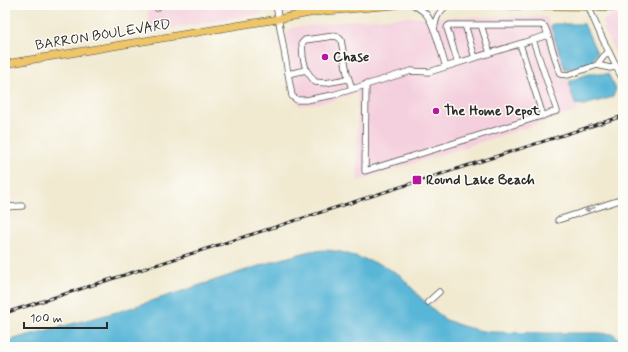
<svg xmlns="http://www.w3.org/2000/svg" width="628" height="352" viewBox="0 0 628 352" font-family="Mynerve,sans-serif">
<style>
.built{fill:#f4cfdd}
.water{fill:#59b6d7;stroke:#427081}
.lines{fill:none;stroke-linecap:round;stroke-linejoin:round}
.minor-casing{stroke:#494844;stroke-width:7}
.major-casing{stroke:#494844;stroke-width:8}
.minor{stroke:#fff;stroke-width:5.5}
.major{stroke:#eec569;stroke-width:7}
.rail-casing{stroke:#2b2b2b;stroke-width:3}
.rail{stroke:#fdfcf7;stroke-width:1.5;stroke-dasharray:4.5;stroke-linecap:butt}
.oneway{fill:#a0a0a0}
.poi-dot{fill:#b5179e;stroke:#fdfcf7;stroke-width:1.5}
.labels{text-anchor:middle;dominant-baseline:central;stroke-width:3;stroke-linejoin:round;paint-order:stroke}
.street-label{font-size:14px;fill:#2b2b2b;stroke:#fdfcf7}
.poi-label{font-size:14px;font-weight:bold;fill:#2b2b2b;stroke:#fdfcf7;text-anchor:start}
</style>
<rect width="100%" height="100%" fill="#fdfcf7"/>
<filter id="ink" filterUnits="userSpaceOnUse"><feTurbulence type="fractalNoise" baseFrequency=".025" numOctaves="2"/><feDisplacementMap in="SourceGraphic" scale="8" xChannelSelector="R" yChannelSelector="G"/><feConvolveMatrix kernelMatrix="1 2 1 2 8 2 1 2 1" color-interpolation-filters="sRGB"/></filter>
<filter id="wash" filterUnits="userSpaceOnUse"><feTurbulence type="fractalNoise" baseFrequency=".012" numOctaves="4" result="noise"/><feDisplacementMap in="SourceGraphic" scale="16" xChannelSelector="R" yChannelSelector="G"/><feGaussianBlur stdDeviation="0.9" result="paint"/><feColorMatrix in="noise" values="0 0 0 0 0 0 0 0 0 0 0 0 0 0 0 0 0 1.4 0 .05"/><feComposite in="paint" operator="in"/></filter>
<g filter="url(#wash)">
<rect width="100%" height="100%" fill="#f1ead1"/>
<!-- built -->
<path class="built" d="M 148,5 L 266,5 L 266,9 L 260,14 L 148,32 Z
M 614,15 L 623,15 L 623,69 L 605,32 L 603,26 L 603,21 L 605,19 L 610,16 Z
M 406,17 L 547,17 L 578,111 L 358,181 L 357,92 L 331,101 L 299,106 L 286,36 L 290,28 L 356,20 Z"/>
<!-- water -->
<path class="water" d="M 552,24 L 584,24 L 597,53 L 591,63 L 568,69 L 565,69 L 551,28 Z
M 588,74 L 608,74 L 616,89 L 613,97 L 584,105 L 575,104 L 570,88 L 570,81 Z
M 327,250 L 341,252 L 382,265 L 400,275 L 420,297 L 444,319 L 459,325 L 477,330 L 490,332 L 540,333 L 598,333 L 613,334 L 623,342 L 623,347 L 5,347 L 5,342 L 21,337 L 121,311 L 271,262 L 310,251 Z"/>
</g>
<g filter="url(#ink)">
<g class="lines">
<defs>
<path id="minor" d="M 155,5 L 157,8
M 276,5 L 292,96 L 297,100 L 306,100 L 333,95 L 411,71 L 429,72 L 548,35 L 560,74 L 568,75 L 597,65 L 610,68 L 616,67
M 414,5 C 417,7 422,10 425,13 C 435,23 441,53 446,67
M 589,5 L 589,7 C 598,32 611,56 623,80
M 466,25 L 466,28 L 475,58
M 482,25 L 482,28 L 490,53
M 434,30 C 436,18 437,14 447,5
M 520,44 L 543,116
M 458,63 L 447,28 L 448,26 L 450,25 L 542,25 L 545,27 L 548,35
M 597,65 L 604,56 L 609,52
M 288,74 L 306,70
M 348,79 L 325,83 L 315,82 L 306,70 L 303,57 L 302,43 L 305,40 L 334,36 L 338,37 L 341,40 L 347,73 L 352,89
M 366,84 L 365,171 L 557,111 L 533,40
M 5,207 L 22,206
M 558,220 L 623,199
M 428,302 L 439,292"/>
<path id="major" d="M 493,5 L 623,7
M 5,64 L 278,19 L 315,12 L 396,5"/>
</defs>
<!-- minor casing -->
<use href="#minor" class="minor-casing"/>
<!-- major casing -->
<use href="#major" class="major-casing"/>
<!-- minor -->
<use href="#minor" class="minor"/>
<!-- major -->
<use href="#major" class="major"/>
<defs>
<path id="rail" d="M 5,313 L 623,116"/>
</defs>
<!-- rail casing -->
<use href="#rail" class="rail-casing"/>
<!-- rail -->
<use href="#rail" class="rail"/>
</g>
<!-- one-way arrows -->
<defs><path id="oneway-solid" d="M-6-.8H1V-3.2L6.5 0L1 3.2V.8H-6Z"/></defs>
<use class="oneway" href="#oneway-solid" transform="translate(590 209) rotate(162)"/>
</g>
<!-- markers -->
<g class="poi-dot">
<circle cx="325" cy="57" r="4"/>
<circle cx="436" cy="111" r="4"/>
<rect x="412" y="175" width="10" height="10" rx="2"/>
</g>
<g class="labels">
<!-- street labels -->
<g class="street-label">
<text transform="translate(103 35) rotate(-9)">BARRON BOULEVARD</text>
</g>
<!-- poi labels -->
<g class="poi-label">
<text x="333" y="57">Chase</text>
<text x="444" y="111">The Home Depot</text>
<text x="426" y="180">Round Lake Beach</text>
</g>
</g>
<!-- margin -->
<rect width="628" height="352" fill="none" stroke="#fdfcf7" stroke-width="20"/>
<!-- scale -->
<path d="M24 322v6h83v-6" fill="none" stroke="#2b2b2b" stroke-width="2"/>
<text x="30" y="322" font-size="12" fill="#2b2b2b" stroke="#fdfcf7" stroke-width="3" paint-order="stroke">100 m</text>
</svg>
